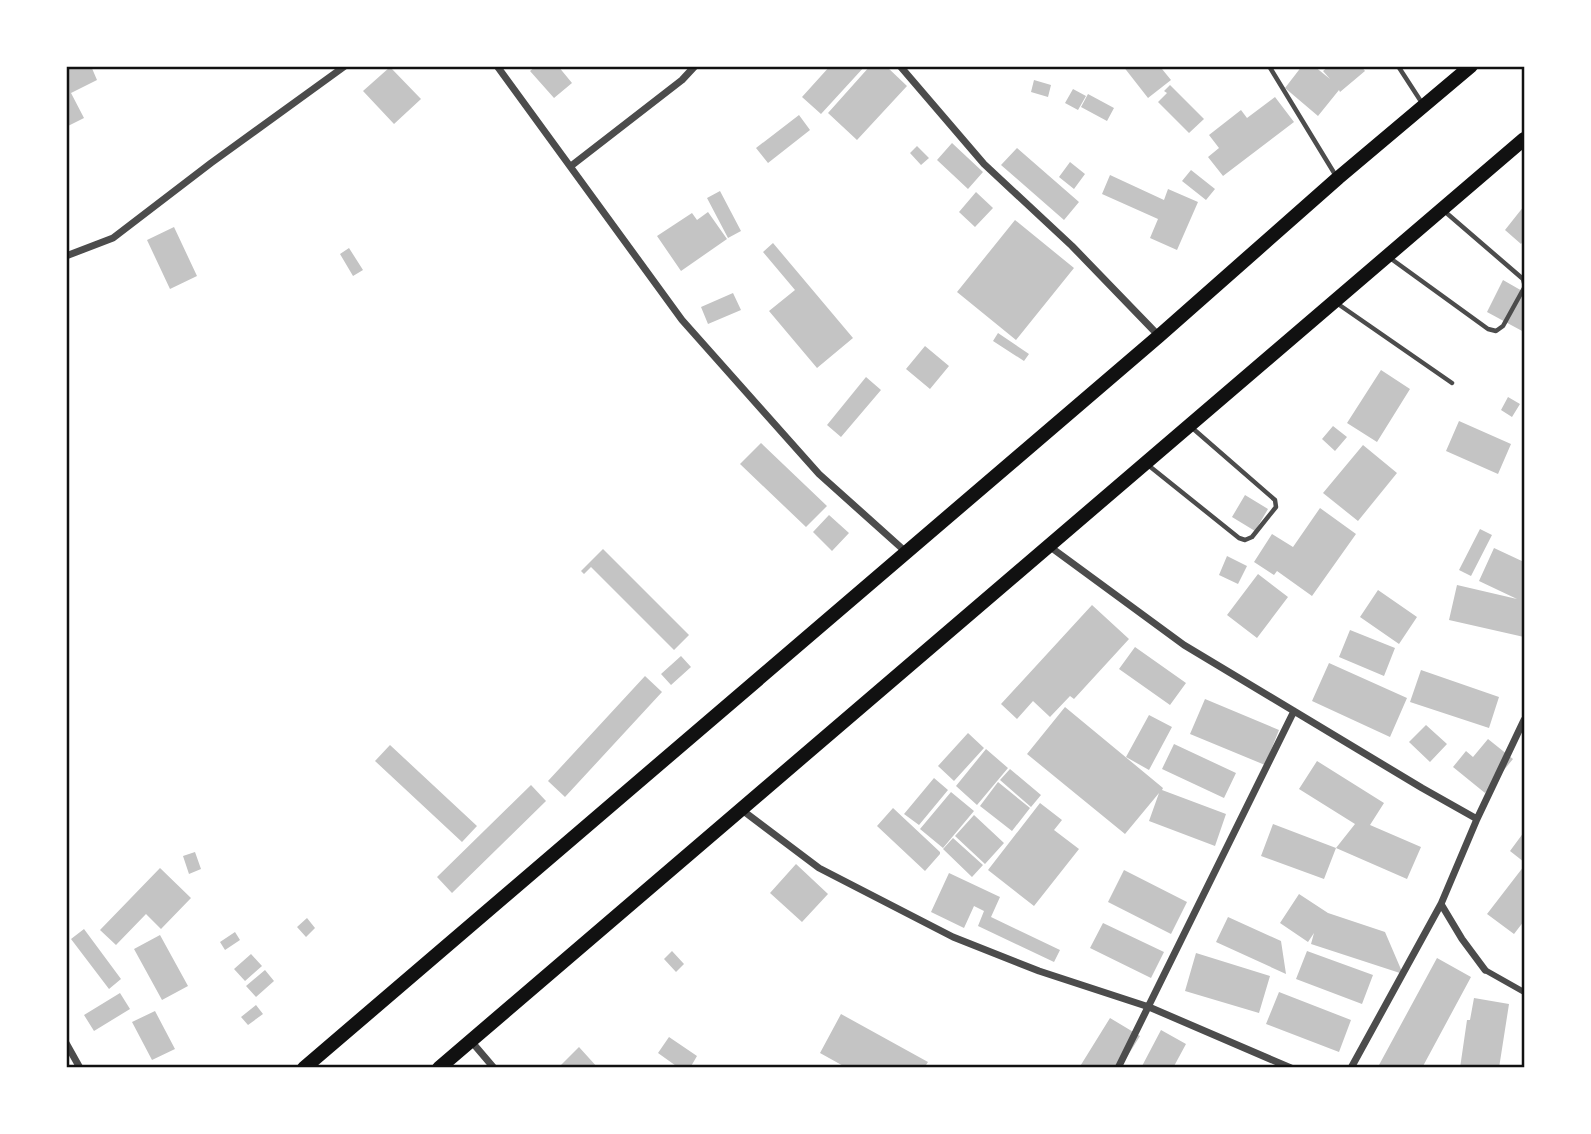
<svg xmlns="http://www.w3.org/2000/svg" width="1591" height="1134" viewBox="0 0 1591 1134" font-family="'Open Sans',sans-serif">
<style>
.building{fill:#c4c4c4}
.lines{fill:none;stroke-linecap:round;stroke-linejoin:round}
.service{stroke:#4c4c4c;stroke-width:4.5}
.pedestrian{stroke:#4c4c4c;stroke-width:6}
.minor{stroke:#4c4c4c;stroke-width:7}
.trunk{stroke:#111;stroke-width:14}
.neatline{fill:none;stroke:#111;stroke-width:2.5}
</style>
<rect width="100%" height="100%" fill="#fff"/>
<!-- building -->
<path class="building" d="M 74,66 L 91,66 L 97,80 L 71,93 L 84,118 L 66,127 L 66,70 Z
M 536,66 L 558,66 L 572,83 L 554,98 L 530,71 Z
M 830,66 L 865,66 L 821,114 L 802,97 Z
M 870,66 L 886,66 L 907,86 L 857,140 L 828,113 Z
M 1123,66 L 1164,66 L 1162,69 L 1171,80 L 1148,98 Z
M 1302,66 L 1314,66 L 1330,79 L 1323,71 L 1329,66 L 1361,66 L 1365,71 L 1340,92 L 1339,90 L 1318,116 L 1285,88 Z
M 390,67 L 421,99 L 394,124 L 363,91 Z
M 1034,80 L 1051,85 L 1048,97 L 1031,92 Z
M 1170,85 L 1204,119 L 1189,133 L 1158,102 L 1167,93 L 1164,91 Z
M 1073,89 L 1086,96 L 1078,110 L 1065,103 Z
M 1088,94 L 1114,108 L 1107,121 L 1081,107 Z
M 1275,97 L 1294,122 L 1223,176 L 1208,157 L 1219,148 L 1209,135 L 1241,110 L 1247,118 Z
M 799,115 L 810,130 L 768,163 L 756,148 Z
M 952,143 L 983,172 L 968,189 L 937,160 Z
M 917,146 L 929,158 L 921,165 L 910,153 Z
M 1017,148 L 1079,202 L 1064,220 L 1001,165 Z
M 1070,162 L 1085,174 L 1074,189 L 1059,177 Z
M 1191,170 L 1215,189 L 1206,200 L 1182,181 Z
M 1110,175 L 1164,200 L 1168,189 L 1198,202 L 1177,250 L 1150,238 L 1158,219 L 1102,194 Z
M 720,191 L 741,231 L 728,238 L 707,198 Z
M 976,192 L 993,208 L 975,227 L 959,212 Z
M 1524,206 L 1524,240 L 1521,244 L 1505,230 Z
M 708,212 L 727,239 L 681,271 L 657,236 L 692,213 L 697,220 Z
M 1015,220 L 1074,268 L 1016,340 L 957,292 Z
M 174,227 L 197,276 L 170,289 L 147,240 Z
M 773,243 L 853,338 L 817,368 L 769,311 L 795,290 L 763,252 Z
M 349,248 L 363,270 L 353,276 L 340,254 Z
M 1503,280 L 1524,292 L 1524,332 L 1487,312 Z
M 733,293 L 741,310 L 708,324 L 701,307 Z
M 998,333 L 1029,354 L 1024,361 L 993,341 Z
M 925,346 L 949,366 L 930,389 L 906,369 Z
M 1381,370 L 1410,389 L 1377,442 L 1347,423 Z
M 866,377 L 881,390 L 841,437 L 827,425 Z
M 1508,397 L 1520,404 L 1512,417 L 1501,410 Z
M 1459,421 L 1511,444 L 1498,474 L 1446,451 Z
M 1333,426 L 1347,437 L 1335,451 L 1322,439 Z
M 761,443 L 827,506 L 806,527 L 740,464 Z
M 1363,445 L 1397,473 L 1358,521 L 1323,493 Z
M 1245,495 L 1268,509 L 1255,531 L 1232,517 Z
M 1320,508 L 1356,534 L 1312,596 L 1277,571 L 1274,575 L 1254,562 L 1272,534 L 1293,547 Z
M 829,515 L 849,533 L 832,551 L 813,532 Z
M 1480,529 L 1492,535 L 1471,576 L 1459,570 Z
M 1494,548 L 1524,562 L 1524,637 L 1449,620 L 1457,585 L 1517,599 L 1479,581 Z
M 603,549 L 689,635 L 674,650 L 591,567 L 584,574 L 581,571 Z
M 1227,556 L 1247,566 L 1238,584 L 1219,575 Z
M 1258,574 L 1288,597 L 1257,638 L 1227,615 Z
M 1378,590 L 1417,617 L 1399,644 L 1360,617 Z
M 1092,605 L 1129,639 L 1074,699 L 1070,696 L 1050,717 L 1033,701 L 1017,719 L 1001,704 Z
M 1350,630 L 1395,648 L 1384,676 L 1339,657 Z
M 1135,647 L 1186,683 L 1170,705 L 1119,669 Z
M 681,656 L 691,667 L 671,685 L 661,674 Z
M 1329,663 L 1407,698 L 1390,737 L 1312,701 Z
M 1421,670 L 1499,697 L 1489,728 L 1410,702 Z
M 645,676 L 662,692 L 565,797 L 548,781 Z
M 1205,699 L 1279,730 L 1265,765 L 1190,734 Z
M 1065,707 L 1163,788 L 1162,790 L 1226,814 L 1215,846 L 1149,821 L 1159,793 L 1125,834 L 1027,754 Z
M 1149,715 L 1172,727 L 1149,770 L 1126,757 Z
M 1426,725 L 1447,744 L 1430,762 L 1409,742 Z
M 968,733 L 984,748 L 954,781 L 938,766 Z
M 1488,739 L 1513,759 L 1485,793 L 1453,767 L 1466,751 L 1473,757 Z
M 1174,744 L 1236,773 L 1224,798 L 1162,769 Z
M 390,745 L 477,826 L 462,842 L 375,761 Z
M 986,749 L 1008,768 L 977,805 L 956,786 Z
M 1317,761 L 1384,803 L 1370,825 L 1421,847 L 1407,879 L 1336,848 L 1324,879 L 1261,856 L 1273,824 L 1336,848 L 1355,824 L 1299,789 Z
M 1010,769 L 1041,795 L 1031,807 L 1000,780 Z
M 934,778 L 948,790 L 919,825 L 904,814 Z
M 998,782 L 1030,808 L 1012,831 L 980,806 Z
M 531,785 L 546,801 L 452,893 L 437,877 Z
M 951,792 L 974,811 L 943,848 L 920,829 Z
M 1040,803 L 1062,820 L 1054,830 L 1079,849 L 1034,906 L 988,870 Z
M 893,808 L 940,852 L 940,854 L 925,871 L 877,826 Z
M 974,815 L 1004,843 L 985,864 L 955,836 Z
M 1524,832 L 1524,862 L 1510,851 Z
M 953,838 L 983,865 L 972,877 L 943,849 Z
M 195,852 L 201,869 L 189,874 L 183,856 Z
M 796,864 L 828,894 L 802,922 L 770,893 Z
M 1524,866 L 1524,921 L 1514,934 L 1487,914 Z
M 160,868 L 191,898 L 161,929 L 146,914 L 116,945 L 100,930 Z
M 1124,870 L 1187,902 L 1171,934 L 1108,902 Z
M 949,873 L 1000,897 L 991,917 L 1060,950 L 1054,962 L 978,926 L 984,911 L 974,906 L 964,928 L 931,912 Z
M 1299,894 L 1328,913 L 1385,932 L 1403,974 L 1311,944 L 1314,933 L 1308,942 L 1280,923 Z
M 1228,917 L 1281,941 L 1286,974 L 1216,942 Z
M 307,918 L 315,928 L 306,937 L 297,927 Z
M 1103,923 L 1164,952 L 1151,978 L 1090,948 Z
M 84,929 L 121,979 L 109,989 L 71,939 Z
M 235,932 L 240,940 L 225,950 L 220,942 Z
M 160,935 L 188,986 L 162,1000 L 134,949 Z
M 672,951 L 684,964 L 676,972 L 664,959 Z
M 1307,951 L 1373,975 L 1362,1004 L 1296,979 Z
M 1196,953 L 1270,976 L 1259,1013 L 1185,991 Z
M 251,954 L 262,966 L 245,981 L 234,969 Z
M 1437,958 L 1471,977 L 1422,1068 L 1384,1068 L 1379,1065 Z
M 265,970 L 274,981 L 256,997 L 246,986 Z
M 1279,992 L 1351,1020 L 1339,1052 L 1266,1024 Z
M 120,993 L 130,1009 L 94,1031 L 84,1015 Z
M 1474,998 L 1509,1004 L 1499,1068 L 1460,1068 L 1467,1020 L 1470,1020 Z
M 256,1005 L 263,1014 L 248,1025 L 241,1017 Z
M 155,1011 L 175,1049 L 152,1060 L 132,1022 Z
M 841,1014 L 928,1062 L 924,1068 L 847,1068 L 820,1053 Z
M 1110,1018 L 1140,1036 L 1120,1068 L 1079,1068 Z
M 1161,1030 L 1186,1044 L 1173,1068 L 1141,1068 Z
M 669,1037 L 697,1056 L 690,1068 L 679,1068 L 658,1053 Z
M 579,1047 L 598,1068 L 558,1068 Z"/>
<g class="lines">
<!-- service -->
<path class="service" d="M 1269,66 L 1336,176
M 1398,66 L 1422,103
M 1443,210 L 1523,279 L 1524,283
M 1390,258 L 1488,329 L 1496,331 L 1503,326 L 1524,288
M 1338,304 L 1452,383
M 1148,465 L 1239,538 L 1245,540 L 1252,537 L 1276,507 L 1275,500 L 1190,426"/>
<!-- pedestrian -->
<path class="pedestrian" d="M 1485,970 L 1524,992"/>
<!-- minor -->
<path class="minor" d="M 497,66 L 682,320 L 819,474 L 906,552
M 900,66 L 984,164 L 1072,246 L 1159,336
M 571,166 L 682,80 L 695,66
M 66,256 L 113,238 L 211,163 L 345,66
M 1049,546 L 1184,645 L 1422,788 L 1477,819
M 742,810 L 819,868 L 953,937 L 1039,971 L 1149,1007 L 1291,1068
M 1485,970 L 1462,939 L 1441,904 L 1477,819 L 1524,720
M 471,1041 L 494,1068
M 66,1043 L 80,1068
M 1118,1068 L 1294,711
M 1351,1068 L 1441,904"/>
<!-- trunk -->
<path class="trunk" d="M 304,1068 L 1159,336 L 1338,178 L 1471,66
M 439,1068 L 1524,139"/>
</g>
<!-- border -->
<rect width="1591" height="1134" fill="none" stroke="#ffffff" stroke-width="136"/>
<rect x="68" y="68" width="1455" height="998" class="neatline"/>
</svg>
